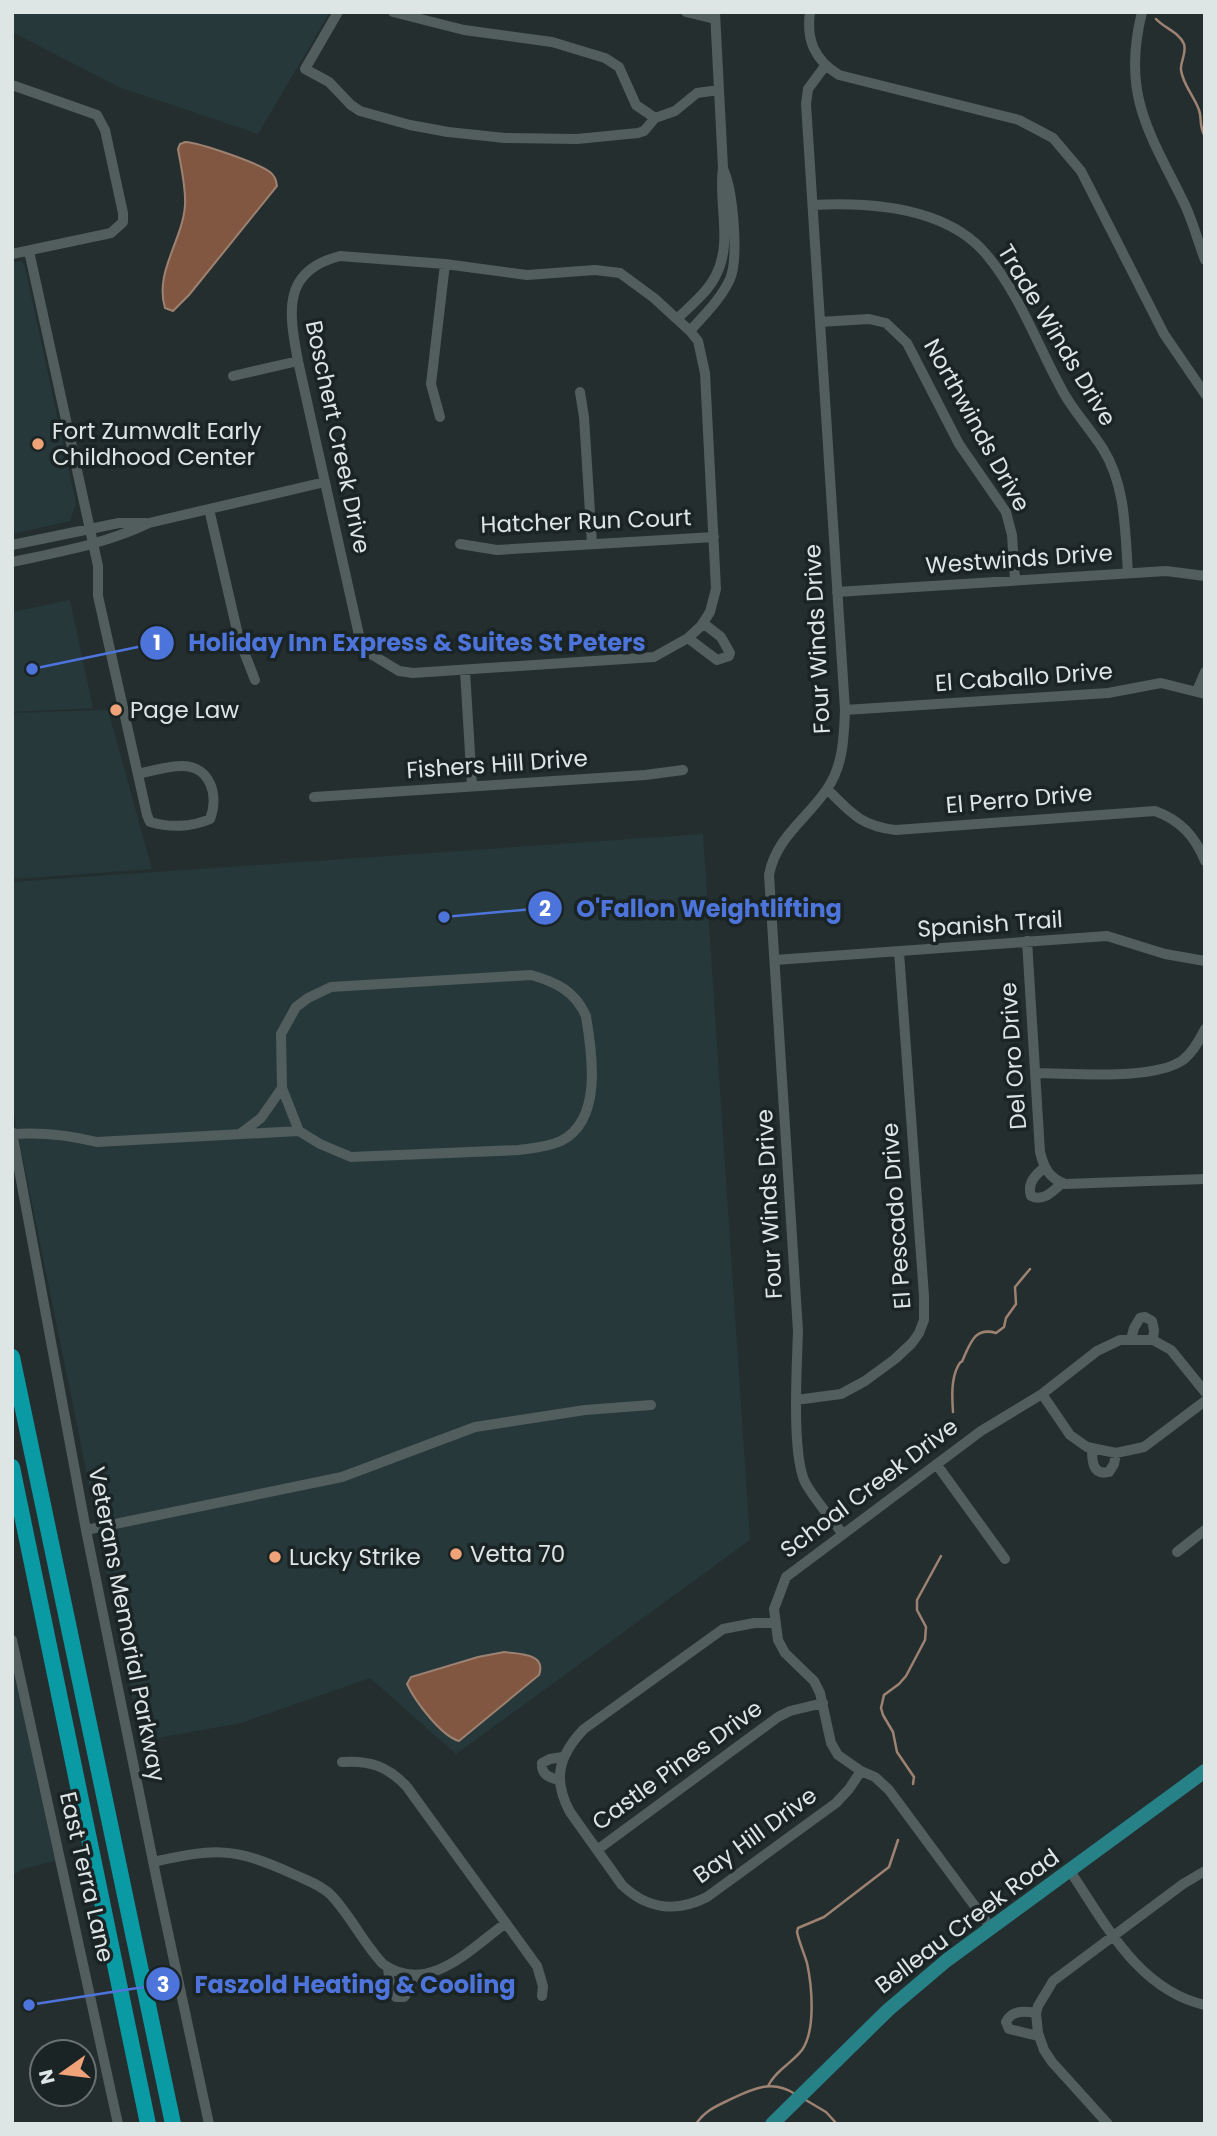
<svg xmlns="http://www.w3.org/2000/svg" width="1217" height="2136" viewBox="0 0 1217 2136" font-family="Poppins,sans-serif">
<style>
.built{fill:#26383a}
.water{fill:#815741;stroke:#9d8272;stroke-width:2}
.lines{fill:none;stroke-linecap:round;stroke-linejoin:round}
.stream{stroke:#9d8272;stroke-width:2.5}
.minor{stroke:#525d5e;stroke-width:10}
.major{stroke:#278288;stroke-width:14}
.highway{stroke:#0a9aa4;stroke-width:16}
.poi-dot{fill:#f0a279;stroke:#1b2425;stroke-width:2.5}
.labels{text-anchor:middle;dominant-baseline:central;stroke-width:7;stroke-linejoin:round;paint-order:stroke}
.street-label{font-size:23px;fill:#dee5e5;stroke:#1b2425}
.poi-label{font-size:23px;fill:#dee5e5;stroke:#1b2425;text-anchor:start}
.leader{fill:none;stroke:#4d74db;stroke-width:2.5}
.callout-dot{fill:#4d74db;stroke:#1b2425;stroke-width:2.5}
.mark-label{font-size:21px;text-anchor:middle;font-weight:bold;fill:#fff}
.callout-label{font-size:24px;text-anchor:middle;font-weight:bold;fill:#4d74db;stroke:#1b2425;stroke-width:7;stroke-linejoin:round;paint-order:stroke}
</style>
<rect width="100%" height="100%" fill="#242e2f"/>
<!-- built -->
<path class="built" d="M 12,12 L 330,12 L 258,134 L 119,87 L 12,32 Z
M 22,261 L 25,267 L 76,504 L 70,521 L 12,534 L 12,262 Z
M 70,600 L 93,708 L 12,712 L 12,612 Z
M 108,710 L 152,869 L 12,879 L 12,713 Z
M 703,834 L 750,1540 L 456,1754 L 370,1678 L 241,1723 L 141,1741 L 12,1105 L 12,882 Z
M 13,1669 L 55,1861 L 23,1869 L 12,1876 Z"/>
<!-- water -->
<path class="water" d="M 185,142 C 201,143 258,163 270,172 C 275,176 276,180 277,186 L 189,295 L 173,311 L 165,308 C 154,272 183,240 185,205 C 186,187 181,167 178,149 L 180,144 Z
M 504,1652 C 519,1654 547,1653 539,1675 L 459,1741 C 441,1736 415,1701 407,1684 L 411,1677 L 478,1657 Z"/>
<g class="lines">
<!-- stream -->
<path class="stream" d="M 1156,19 C 1164,28 1179,32 1184,44 C 1187,54 1180,61 1181,70 C 1183,85 1194,96 1199,110 C 1202,119 1199,128 1205,136
M 953,1412 C 952,1397 951,1379 958,1366 C 963,1357 960,1367 964,1357 C 971,1341 976,1327 996,1333 L 1004,1327 L 1006,1318 L 1016,1304 L 1015,1287 L 1030,1269
M 913,1784 L 914,1777 L 897,1752 L 893,1732 L 883,1715 L 881,1708 L 884,1695 L 899,1684 L 906,1676 L 925,1640 L 926,1627 L 917,1610 L 917,1600 L 941,1556
M 768,2086 C 776,2070 792,2063 802,2050 C 816,2030 812,1986 807,1963 C 804,1953 799,1942 797,1932 L 798,1928 L 824,1917 L 889,1867 L 898,1840
M 804,2099 L 826,2112 L 837,2124
M 696,2124 C 704,2112 714,2107 727,2101 C 750,2090 771,2078 795,2094"/>
<!-- minor -->
<path class="minor" d="M 338,12 L 305,69 L 329,82 L 351,105 L 360,111 L 410,125 L 448,132 L 505,138 L 577,139 L 638,133 L 644,131 L 655,118 L 675,111 L 697,93 L 719,90
M 393,12 L 464,30 L 552,42 L 605,58 L 619,67 L 636,105 L 655,118
M 686,12 L 715,19
M 810,12 C 806,41 815,60 839,75 L 1019,120 L 1053,138 L 1081,171 L 1164,334 L 1205,394
M 1142,12 C 1121,96 1150,133 1185,205 C 1193,222 1198,242 1205,260
M 825,66 L 808,89 L 806,104 L 845,710 C 844,738 843,766 827,789 C 807,819 776,837 769,875 L 798,1331 C 797,1365 791,1457 806,1484 C 816,1501 830,1517 842,1533
M 12,85 L 97,115 L 105,130 L 123,213 L 123,222 L 111,233 L 12,254
M 813,205 C 871,202 946,207 986,254 C 1019,293 1037,344 1061,388 C 1072,410 1090,428 1103,449 C 1126,486 1125,531 1128,573
M 29,251 L 98,566 L 98,596 L 147,815 L 150,822 C 170,828 192,827 210,819 C 219,796 211,766 182,766 C 168,766 152,771 138,774
M 340,256 L 445,264 L 527,275 L 595,270 L 620,273 L 654,298 L 690,331 L 698,341 L 705,373 L 716,589 L 710,612 L 701,626 L 688,638 L 654,657 L 413,673 L 399,671 L 371,654 L 359,635 L 298,361 C 289,313 281,271 340,256 Z
M 677,319 C 690,306 708,292 716,275 C 733,243 718,202 723,168 L 715,12
M 820,322 L 869,319 L 886,323 L 907,343 L 959,444 L 1006,512 L 1012,535 L 1015,580
M 690,331 C 704,315 721,299 730,279 C 739,258 733,192 724,171
M 233,376 L 298,361
M 580,392 L 584,417 L 592,544
M 440,417 L 431,384 L 445,264
M 209,509 L 239,639 L 255,680
M 460,544 L 497,550 L 714,537
M 12,545 L 119,523 L 146,523
M 12,562 C 59,552 105,544 149,523 L 325,482
M 837,592 L 1166,571 L 1205,576
M 688,638 L 717,660 L 729,656 L 730,653 L 721,637 L 703,623
M 465,671 L 472,786
M 1197,691 L 1205,672
M 845,710 L 1108,693 L 1161,683 L 1205,694
M 827,789 C 851,813 861,826 896,830 L 1155,811 C 1180,820 1195,836 1205,861
M 314,797 L 645,775 L 683,770
M 1027,941 L 1040,1152 C 1044,1168 1049,1178 1065,1184 L 1205,1179
M 775,960 L 1107,936 L 1165,954 L 1205,961
M 531,975 C 556,982 575,991 586,1016 C 592,1054 603,1120 561,1141 C 548,1147 533,1148 519,1150 L 351,1157 L 320,1144 L 299,1131 L 282,1088 L 281,1034 L 296,1007 L 308,998 L 331,987 Z
M 1036,1073 C 1073,1073 1153,1081 1183,1060 C 1193,1052 1199,1041 1205,1029
M 12,1132 L 86,1530 L 157,1881 L 209,2124
M 13,1134 C 42,1132 69,1135 97,1142 L 299,1131
M 240,1134 L 261,1118 L 282,1088
M 1045,1167 C 1035,1175 1027,1183 1031,1196 C 1044,1202 1053,1191 1062,1183
M 1131,1339 L 1134,1328 L 1140,1318 L 1145,1317 L 1152,1321 L 1154,1330 L 1153,1340
M 1042,1394 L 1070,1435 L 1087,1447 L 1116,1453 L 1144,1447 L 1205,1401
M 796,1400 L 841,1394 L 865,1381 L 895,1359 L 912,1343 L 919,1333 L 924,1320 L 924,1296 L 899,952
M 1092,1448 C 1092,1460 1092,1476 1109,1472 L 1114,1464 L 1116,1453
M 937,1465 L 1005,1559
M 86,1530 L 342,1477 L 475,1427 L 585,1410 L 651,1405
M 1177,1552 L 1205,1530
M 774,1623 L 754,1623 L 723,1629 L 584,1729 C 559,1755 552,1779 570,1812 L 622,1885 C 647,1909 676,1913 707,1897 L 836,1803 L 849,1789 L 861,1771
M 12,1640 L 118,2124
M 342,1762 C 369,1760 388,1766 407,1787 L 537,1966 L 543,1986 L 542,1996
M 560,1781 C 550,1777 541,1776 542,1763 L 550,1759 L 563,1757
M 597,1850 L 778,1717 L 790,1711 L 823,1703
M 153,1862 C 216,1848 234,1847 293,1874 C 306,1880 321,1885 331,1895 C 351,1916 363,1943 383,1964 C 428,1996 470,1949 506,1923
M 1070,1871 C 1105,1923 1138,1990 1205,2005
M 991,1928 L 889,1790 L 875,1777 L 861,1771 L 838,1755 L 831,1743 L 820,1693 L 814,1681 L 785,1653 L 778,1640 L 774,1609 L 786,1577 L 981,1431 L 1042,1394 L 1097,1351 L 1120,1340 L 1153,1340 L 1171,1350 L 1205,1392
M 388,1968 L 390,1986 L 396,1997 L 404,1997 L 410,1989 L 414,1976
M 1036,2013 C 1024,2011 1012,2010 1006,2022 L 1009,2029 L 1038,2036
M 1108,2124 L 1052,2062 L 1044,2050 L 1038,2033 L 1036,2013 L 1038,2006 L 1053,1981 L 1183,1884 L 1205,1871"/>
<!-- major -->
<path class="major" d="M 772,2124 L 888,2010 L 947,1960 L 1205,1771"/>
<!-- highway -->
<path class="highway" d="M 12,1357 L 173,2124
M 12,1467 L 148,2124"/>
</g>
<!-- markers -->
<g class="poi-dot">
<circle cx="38" cy="444" r="7"/>
<circle cx="116" cy="710" r="7"/>
<circle cx="456" cy="1554" r="7"/>
<circle cx="275" cy="1557" r="7"/>
</g>
<g class="labels">
<!-- street labels -->
<g class="street-label">
<text transform="translate(1057 335) rotate(59)">Trade Winds Drive</text>
<text transform="translate(977 425) rotate(61)">Northwinds Drive</text>
<text transform="translate(338 437) rotate(78)">Boschert Creek Drive</text>
<text transform="translate(586 521) rotate(-2)">Hatcher Run Court</text>
<text transform="translate(1019 559) rotate(-4)">Westwinds Drive</text>
<text transform="translate(817 639) rotate(-93)">Four Winds Drive</text>
<text transform="translate(1024 677) rotate(-4)">El Caballo Drive</text>
<text transform="translate(497 764) rotate(-4)">Fishers Hill Drive</text>
<text transform="translate(1019 799) rotate(-5)">El Perro Drive</text>
<text transform="translate(990 924) rotate(-4)">Spanish Trail</text>
<text transform="translate(1013 1056) rotate(-94)">Del Oro Drive</text>
<text transform="translate(769 1204) rotate(-93)">Four Winds Drive</text>
<text transform="translate(896 1216) rotate(-94)">El Pescado Drive</text>
<text transform="translate(869 1488) rotate(-37)">Schoal Creek Drive</text>
<text transform="translate(127 1624) rotate(79)">Veterans Memorial Parkway</text>
<text transform="translate(677 1765) rotate(-36)">Castle Pines Drive</text>
<text transform="translate(755 1835) rotate(-36)">Bay Hill Drive</text>
<text transform="translate(87 1877) rotate(77)">East Terra Lane</text>
<text transform="translate(967 1921) rotate(-37)">Belleau Creek Road</text>
</g>
<!-- poi labels -->
<g class="poi-label">
<text x="52" y="431">Fort Zumwalt Early<tspan x="52" dy="26">Childhood Center</tspan></text>
<text x="130" y="710">Page Law</text>
<text x="470" y="1554">Vetta 70</text>
<text x="289" y="1557">Lucky Strike</text>
</g>
</g>
<!-- callouts -->
<path class="leader" d="M32 669L157 643M444 917L545 908M29 2005L163 1984"/>
<g class="callout-dot">
<circle cx="32" cy="669" r="7"/>
<circle cx="444" cy="917" r="7"/>
<circle cx="29" cy="2005" r="7"/>
<circle cx="157" cy="643" r="18"/>
<circle cx="545" cy="908" r="18"/>
<circle cx="163" cy="1984" r="18"/>
</g>
<g class="mark-label">
<text x="157" y="650">1</text>
<text x="545" y="916">2</text>
<text x="163" y="1992">3</text>
</g>
<g class="callout-label">
<text x="417" y="651">Holiday Inn Express &amp; Suites St Peters</text>
<text x="709" y="917">O'Fallon Weightlifting</text>
<text x="355" y="1993">Faszold Heating &amp; Cooling</text>
</g>
<!-- border -->
<rect width="1217" height="2136" fill="none" stroke="#dee5e5" stroke-width="28"/>
<!-- north arrow -->
<g transform="translate(63 2073) rotate(256)"><circle r="33" fill="#1b2425" stroke="#697172" stroke-width="2"/>
<path d="M0-5L12 26L0 18L-12 26Z" fill="#f0a279"/>
<text y="-10" font-size="19" font-weight="bold" text-anchor="middle" fill="#dee5e5">N</text>
</g>
</svg>
